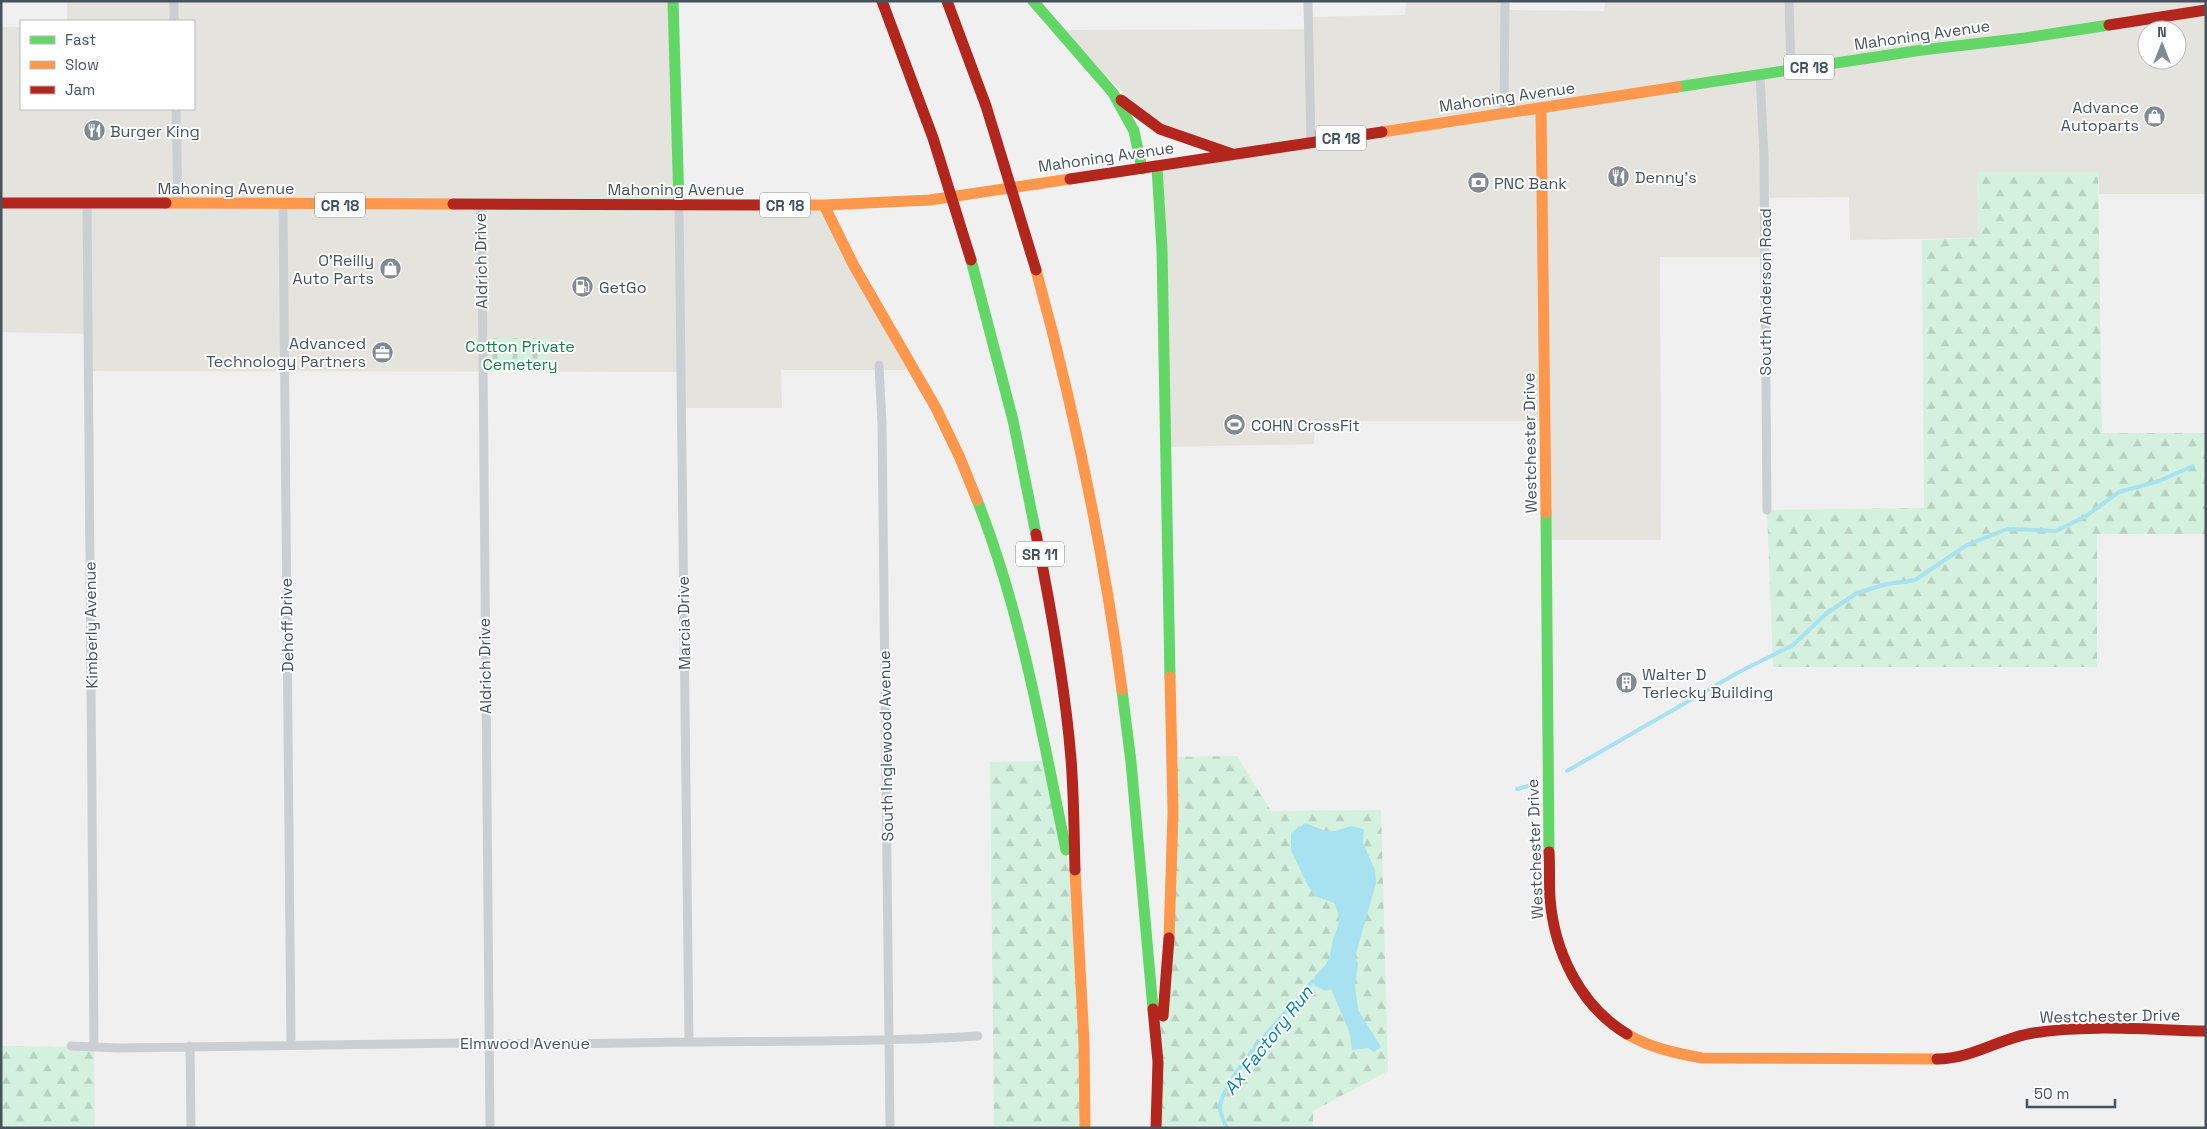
<svg xmlns="http://www.w3.org/2000/svg" width="2207" height="1129" viewBox="0 0 2207 1129" font-family="'Space Grotesk',sans-serif">
<style>
.commercial{fill:#e5e3de;fill-rule:evenodd}
.forest{fill:url(#forest-firs)}
.cemetery{fill:url(#cemetery-stones)}
.water{fill:#a8e1ef}
.lines{fill:none;stroke-linecap:round;stroke-linejoin:round}
.stream{stroke:#a8e1ef;stroke-width:4}
.street{stroke:#cccfd1;stroke-width:9}
.fast{stroke:#63d668;stroke-width:11}
.slow{stroke:#ff974d;stroke-width:11}
.jam{stroke:#b3261e;stroke-width:11}
.labels{text-anchor:middle;dominant-baseline:central;stroke-width:4;stroke-linejoin:round;paint-order:stroke}
.shield{fill:#fff;stroke:#7e878e;stroke-width:1}
.shield-label{font-size:15px;font-weight:bold;fill:#46535d}
.street-label{font-size:16px;fill:#46535d;stroke:#fff}
.poi-label{font-size:16px;fill:#46535d;stroke:#fff;text-anchor:start}
.park-label{font-size:16px;fill:#14814a;stroke:#fff}
.water-label{font-size:18px;font-style:italic;fill:#09819f;stroke:#fff}
</style>
<defs>
<pattern id="forest-firs" width="22" height="20" patternUnits="userSpaceOnUse" patternTransform="scale(1.25)"><rect width="22" height="20" fill="#d4f0de"/><path d="M5 1l3.5 6h-7zM16 11l3.5 6h-7z" fill="#b7d0c1"/></pattern>
<pattern id="cemetery-stones" width="16" height="16" patternUnits="userSpaceOnUse" patternTransform="scale(1.25)"><rect width="16" height="16" fill="#d4f0de"/><path d="M2 7V4a2 2 0 0 1 4 0v3zM10 15v-3a2 2 0 0 1 4 0v3z" fill="#b7d0c1"/></pattern>
</defs>
<rect width="100%" height="100%" fill="#f1f0f0"/>
<!-- commercial -->
<path class="commercial" d="M 67,1 L 673,1 L 679,204 L 824,205 L 914,370 L 781,370 L 782,408 L 682,408 L 682,372 L 88,371 L 88,334 L 1,332 L 1,27 L 21,27 L 21,109 L 194,109 L 194,21 L 67,21 Z
M 1406,1 L 1505,1 L 1506,10 L 1604,11 L 1605,1 L 2206,1 L 2206,194 L 2099,194 L 2098,172 L 1977,172 L 1979,238 L 1850,240 L 1849,197 L 1764,198 L 1764,257 L 1660,257 L 1661,540 L 1547,540 L 1545,421 L 1315,421 L 1314,444 L 1166,447 L 1157,167 L 1230,154 L 1160,129 L 1060,30 L 1308,29 L 1308,17 L 1405,15 ZM 2147,30 L 2177,30 L 2177,60 L 2147,60 Z"/>
<!-- forest -->
<path class="forest" d="M 1977,172 L 2098,172 L 2102,433 L 2206,433 L 2206,534 L 2097,534 L 2097,667 L 1773,667 L 1767,510 L 1924,508 L 1922,240 L 1979,238 Z
M 1237,756 L 1271,811 L 1381,810 L 1388,1071 L 1313,1111 L 1313,1128 L 1156,1128 L 1172,757 Z
M 1047,761 L 1076,899 L 1085,1128 L 994,1128 L 990,762 Z
M 1,1046 L 94,1047 L 95,1128 L 1,1128 Z"/>
<!-- cemetery -->
<path class="cemetery" d="M 491,338 L 550,338 L 550,372 L 491,372 Z"/>
<!-- water -->
<path class="water" d="M 1305,823 L 1323,830 L 1335,831 L 1351,826 L 1364,829 L 1363,843 L 1375,870 L 1376,883 L 1355,957 L 1358,963 L 1355,986 L 1358,1010 L 1381,1047 L 1374,1052 L 1368,1048 L 1352,1050 L 1350,1033 L 1331,989 L 1326,991 L 1315,986 C 1311,974 1320,973 1326,964 C 1330,958 1331,951 1332,944 C 1336,927 1344,923 1334,903 L 1315,896 L 1306,882 L 1291,850 L 1291,833 Z"/>
<g class="lines">
<!-- stream -->
<path class="stream" d="M 1567,771 L 1739,672 L 1793,645 L 1827,613 L 1857,593 L 1887,584 L 1915,580 L 1967,545 L 2007,529 L 2056,531 L 2086,516 L 2119,492 L 2159,481 L 2193,466
M 1517,789 L 1532,785
M 1227,1128 C 1224,1122 1219,1112 1220,1106 C 1224,1076 1292,1006 1313,981"/>
<!-- street -->
<path class="street" d="M 174,1 L 174,21
M 1308,1 L 1311,142
M 1789,1 L 1791,70
M 1760,75 L 1764,157 L 1767,510
M 176,109 L 178,203
M 1504,113 L 1505,1
M 87,203 L 94,1047
M 283,204 L 291,1045
M 679,204 L 689,1042
M 480,205 L 482,250 L 490,1128
M 879,365 L 882,424 L 890,1128
M 71,1046 L 119,1048 L 464,1043 C 538,1045 613,1043 687,1042 C 784,1041 881,1042 978,1036
M 190,1046 L 191,1128"/>
<!-- fast -->
<path class="fast" d="M 673,1 L 679,204
M 1033,1 L 1113,93 L 1134,131 L 1142,169
M 1677,87 L 1922,50 L 2025,38 L 2109,25
M 1157,167 L 1162,250 L 1170,677
M 971,260 L 1013,420 L 1036,534
M 977,500 C 1021,611 1042,733 1066,850
M 1546,513 L 1549,852
M 1122,690 L 1131,762 L 1153,1009"/>
<!-- slow -->
<path class="slow" d="M 1541,108 L 1546,513
M 1382,132 L 1677,87
M 166,203 L 453,204
M 764,205 L 824,205 L 930,200 L 1070,179
M 824,205 L 854,266 L 936,408 L 960,458 L 977,500
M 1036,270 C 1074,408 1103,548 1122,690
M 1075,870 L 1084,1043 L 1085,1128
M 1169,938 L 1173,812 L 1170,677
M 1627,1034 C 1651,1048 1675,1053 1702,1058 L 1937,1059"/>
<!-- jam -->
<path class="jam" d="M 882,1 L 933,138 L 971,260
M 947,1 L 986,106 L 1036,270
M 2109,25 L 2206,10
M 1121,100 L 1160,129 L 1232,154
M 1070,179 L 1382,132
M 1,203 L 166,203
M 453,204 L 764,205
M 1036,534 C 1051,608 1065,684 1071,759 C 1074,796 1074,833 1075,870
M 1549,852 C 1550,867 1549,883 1550,898 C 1554,951 1580,1006 1627,1034
M 1153,1009 L 1158,1062 L 1156,1128
M 1163,1016 L 1169,938
M 1937,1059 C 1972,1059 2000,1038 2033,1033 C 2090,1024 2149,1030 2206,1031"/>
</g>
<!-- icons -->
<defs>
<symbol id="shop-disc" viewBox="-11 -11 22 22"><circle r="9.5" fill="#828a90" stroke="#fff"/><path d="M-5-2.5h2.3a2.7 3.5 0 0 1 5.4 0H5L5.5 6h-11ZM-1.5-2.5h3a1.5 2.3 0 0 0-3 0Z" fill="#fff"/></symbol>
<symbol id="restaurant-disc" viewBox="-11 -11 22 22"><circle r="9.5" fill="#828a90" stroke="#fff"/><path d="M-5-6h1v4h1v-4h1v4h1v-4h1v5L-1.5 .5V6h-2V.5L-5-1ZM5-6V6H3V1.5H1.5Q1.5-4 5-6Z" fill="#fff"/></symbol>
<symbol id="bank-disc" viewBox="-11 -11 22 22"><circle r="9.5" fill="#828a90" stroke="#fff"/><path d="M-6-4H6V4H-6ZM0-2.3a2.3 2.3 0 1 0 0 4.6a2.3 2.3 0 1 0 0-4.6Z" fill="#fff"/></symbol>
<symbol id="fuel-disc" viewBox="-11 -11 22 22"><circle r="9.5" fill="#828a90" stroke="#fff"/><path d="M-5.5-6h7V0h2V4h1.3V-2.5L3-4.5l.8-.8L6-3V5H2.5V1h-1V6h-7ZM-4.2-4.7v3.2H.2V-4.7Z" fill="#fff"/></symbol>
<symbol id="office-disc" viewBox="-11 -11 22 22"><circle r="9.5" fill="#828a90" stroke="#fff"/><path d="M-6-3h4V-5.5h4V-3h4V5H-6ZM-1-4.5V-3h2v-1.5ZM-6 0V1H6V0Z" fill="#fff"/></symbol>
<symbol id="stadium-disc" viewBox="-11 -11 22 22"><circle r="9.5" fill="#828a90" stroke="#fff"/><path d="M0-5a6.5 5 0 1 0 0 10a6.5 5 0 1 0 0-10ZM-3.5-1.8h7v3.6h-7Z" fill="#fff"/></symbol>
<symbol id="building-disc" viewBox="-11 -11 22 22"><circle r="9.5" fill="#828a90" stroke="#fff"/><path d="M-4-6H4V6H1V3H-1V6H-4ZM-2.5-4.3h1.7v1.8h-1.7ZM.8-4.3h1.7v1.8H.8ZM-2.5-1h1.7V.8h-1.7ZM.8-1h1.7V.8H.8Z" fill="#fff"/></symbol>
</defs>
<g fill-rule="evenodd">
<use href="#shop-disc" x="2142" y="104" width="25" height="25"/>
<use href="#restaurant-disc" x="82" y="118" width="25" height="25"/>
<use href="#restaurant-disc" x="1606" y="164" width="25" height="25"/>
<use href="#bank-disc" x="1466" y="170" width="25" height="25"/>
<use href="#shop-disc" x="378" y="256" width="25" height="25"/>
<use href="#fuel-disc" x="570" y="274" width="25" height="25"/>
<use href="#office-disc" x="370" y="340" width="25" height="25"/>
<use href="#stadium-disc" x="1222" y="412" width="25" height="25"/>
<use href="#building-disc" x="1614" y="670" width="25" height="25"/>
</g>
<g class="labels">
<!-- shield labels -->
<g class="shield">
<rect x="1784" y="54.5" width="50" height="25" rx="4"/>
<rect x="1316" y="125.5" width="50" height="25" rx="4"/>
<rect x="315" y="192.5" width="50" height="25" rx="4"/>
<rect x="760" y="192.5" width="50" height="25" rx="4"/>
<rect x="1016" y="541.5" width="48" height="25" rx="4"/>
</g>
<g class="shield-label">
<text x="1809" y="67">CR 18</text>
<text x="1341" y="138">CR 18</text>
<text x="340" y="205">CR 18</text>
<text x="785" y="205">CR 18</text>
<text x="1040" y="554">SR 11</text>
</g>
<!-- street labels -->
<g class="street-label">
<text transform="translate(1922 35) rotate(-8)">Mahoning Avenue</text>
<text transform="translate(1507 97) rotate(-8)">Mahoning Avenue</text>
<text transform="translate(1106 157) rotate(-8)">Mahoning Avenue</text>
<text x="226" y="188">Mahoning Avenue</text>
<text x="676" y="189">Mahoning Avenue</text>
<text transform="translate(481 261) rotate(-91)">Aldrich Drive</text>
<text transform="translate(1765 292) rotate(-90)">South Anderson Road</text>
<text transform="translate(1530 443) rotate(-91)">Westchester Drive</text>
<text transform="translate(684 623) rotate(-91)">Marcia Drive</text>
<text transform="translate(91 625) rotate(-91)">Kimberly Avenue</text>
<text transform="translate(287 625) rotate(-91)">Dehoff Drive</text>
<text transform="translate(485 666) rotate(-91)">Aldrich Drive</text>
<text transform="translate(886 746) rotate(-91)">South Inglewood Avenue</text>
<text transform="translate(1535 849) rotate(-92)">Westchester Drive</text>
<text transform="translate(2110 1016) rotate(-1)">Westchester Drive</text>
<text x="525" y="1043">Elmwood Avenue</text>
</g>
<!-- poi labels -->
<g class="poi-label">
<text x="2139" y="107" text-anchor="end">Advance<tspan x="2139" dy="18">Autoparts</tspan></text>
<text x="110" y="131">Burger King</text>
<text x="1635" y="177">Denny's</text>
<text x="1494" y="183">PNC Bank</text>
<text x="374" y="260" text-anchor="end">O'Reilly<tspan x="374" dy="18">Auto Parts</tspan></text>
<text x="599" y="287">GetGo</text>
<text x="366" y="343" text-anchor="end">Advanced<tspan x="366" dy="18">Technology Partners</tspan></text>
<text x="1251" y="425">COHN CrossFit</text>
<text x="1642" y="674">Walter D<tspan x="1642" dy="18">Terlecky Building</tspan></text>
</g>
<!-- park labels -->
<g class="park-label">
<text x="520" y="346">Cotton Private<tspan x="520" dy="18">Cemetery</tspan></text>
</g>
<!-- water labels -->
<g class="water-label">
<text transform="translate(1268 1040) rotate(-52)">Ax Factory Run</text>
</g>
</g>
<!-- border -->
<rect width="2207" height="1129" fill="none" stroke="#46535d" stroke-width="5"/>
<!-- legend -->
<rect x="20" y="20" width="175" height="90" fill="#ffffff" stroke="#b5babe"/>
<rect x="30" y="36" width="25" height="8" fill="#63d668" stroke="#b5babe"/>
<text x="65" y="45" font-size="15" fill="#46535d">Fast</text>
<rect x="30" y="61" width="25" height="8" fill="#ff974d" stroke="#b5babe"/>
<text x="65" y="70" font-size="15" fill="#46535d">Slow</text>
<rect x="30" y="86" width="25" height="8" fill="#b3261e" stroke="#b5babe"/>
<text x="65" y="95" font-size="15" fill="#46535d">Jam</text>
<!-- north arrow -->
<g transform="translate(2162 45)"><circle r="24" fill="#ffffff" stroke="#b5babe"/>
<path d="M0-4L9 19L0 12L-9 19Z" fill="#828a90"/>
<text y="-8" font-size="14" font-weight="bold" text-anchor="middle" fill="#46535d">N</text>
</g>
<!-- scale -->
<path d="M2027 1099v8h88v-8" fill="none" stroke="#46535d" stroke-width="2.5"/>
<text x="2034" y="1099" font-size="15" fill="#46535d" stroke="#ffffff" stroke-width="4" paint-order="stroke">50 m</text>
</svg>
